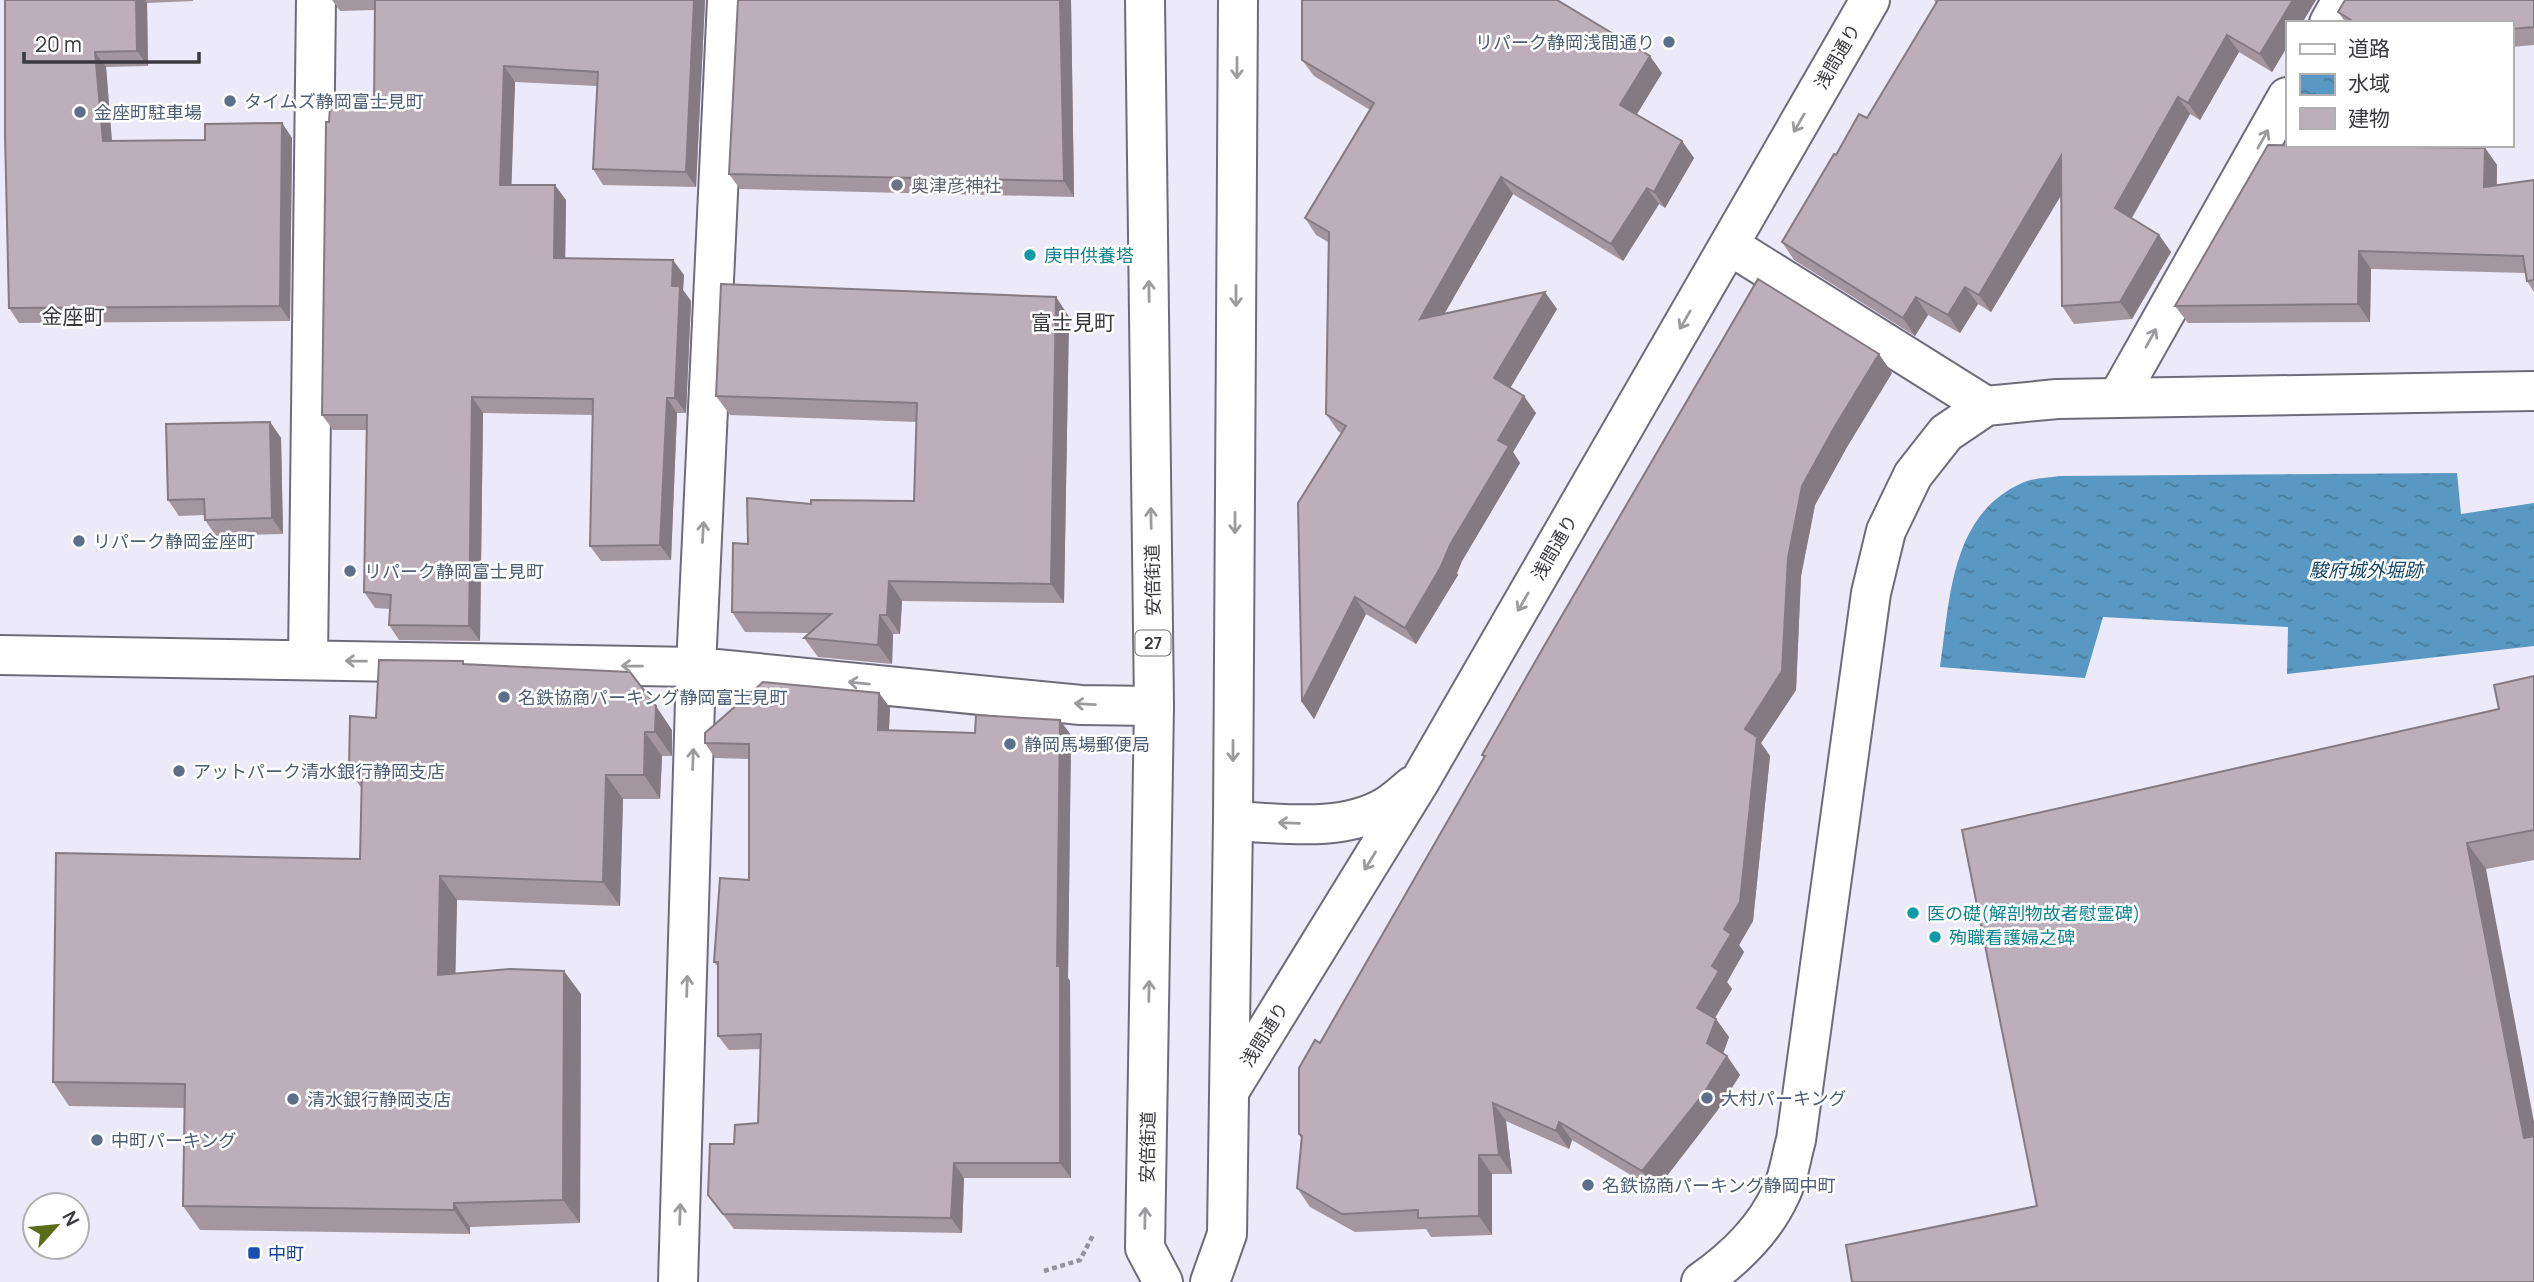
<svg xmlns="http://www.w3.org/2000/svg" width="2534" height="1282" viewBox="0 0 2534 1282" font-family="Manrope,'Noto Sans JP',sans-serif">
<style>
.water{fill:url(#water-ripples)}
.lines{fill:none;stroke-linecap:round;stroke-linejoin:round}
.street-casing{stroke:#6f6c7a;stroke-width:42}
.secondary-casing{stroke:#6f6c7a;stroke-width:42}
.primary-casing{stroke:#6f6c7a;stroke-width:42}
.path{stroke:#95939e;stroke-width:4.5;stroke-dasharray:5 3.5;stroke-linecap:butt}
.street{stroke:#fff;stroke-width:38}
.secondary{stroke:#fff;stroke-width:38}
.primary{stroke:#fff;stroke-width:38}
.wall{fill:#a3969f}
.shaded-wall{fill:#847a82}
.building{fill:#bdafb9;stroke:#847a82;stroke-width:2}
.oneway{stroke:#9c9c9f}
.service-dot{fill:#5c6f8a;stroke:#fff;stroke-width:2.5}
.worship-dot{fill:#6b7280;stroke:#fff;stroke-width:2.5}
.culture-dot{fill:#0f9aa8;stroke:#fff;stroke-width:2.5}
.transit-dot{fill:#1a4fb4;stroke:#fff;stroke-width:2.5}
.labels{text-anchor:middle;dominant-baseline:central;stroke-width:5;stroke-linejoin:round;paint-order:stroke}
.shield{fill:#fff;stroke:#757479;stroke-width:2}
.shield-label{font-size:16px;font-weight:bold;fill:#3a393f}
.service-label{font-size:18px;fill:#4e5e75;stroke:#fff;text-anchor:start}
.street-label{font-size:18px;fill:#3a393f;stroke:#fff}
.worship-label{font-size:18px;fill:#5b616d;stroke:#fff;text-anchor:start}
.culture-label{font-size:18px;fill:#0d838f;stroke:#fff;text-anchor:start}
.transit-label{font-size:18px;fill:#164399;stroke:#fff;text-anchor:start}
.water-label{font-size:19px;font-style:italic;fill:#154765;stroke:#fff}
.quarter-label{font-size:21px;fill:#3a393f;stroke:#fff}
</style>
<defs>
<pattern id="water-ripples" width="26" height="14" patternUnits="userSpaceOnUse" patternTransform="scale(1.75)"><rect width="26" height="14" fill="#5898c2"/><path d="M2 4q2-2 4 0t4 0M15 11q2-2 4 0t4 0" fill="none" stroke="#4a7d9f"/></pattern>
</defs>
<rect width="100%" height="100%" fill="#ece9f9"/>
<!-- water -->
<path class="water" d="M 2457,473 L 2461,514 L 2534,503 L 2534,646 L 2287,674 L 2288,627 L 2103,617 L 2085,678 L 1940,667 C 1950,600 1950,515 2022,483 C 2033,478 2047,478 2059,476 Z"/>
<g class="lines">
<defs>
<path id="street" d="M 2329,23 L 2342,0
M 1729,245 L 1986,406
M 2118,397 L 2287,97
M 0,655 L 696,667 L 1081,705 L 1154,706
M 308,660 L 316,0
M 1233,821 C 1281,823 1343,833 1387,806 C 1396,800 1404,793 1412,786
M 1230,1090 L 1420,781 L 1870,0
M 678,1282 L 696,667 L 727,0"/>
<path id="secondary" d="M 1701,1282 C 1734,1259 1764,1231 1781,1193 C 1789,1177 1791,1157 1796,1140 L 1871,593 L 1886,531 L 1913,475 L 1946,433 L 1986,406 L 2057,399 L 2534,391"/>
<path id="primary" d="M 1145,0 L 1154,706 L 1145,1248 L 1163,1282
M 1210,1282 L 1227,1234 L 1233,821 L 1238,0"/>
</defs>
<!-- street casing -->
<use href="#street" class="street-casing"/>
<!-- secondary casing -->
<use href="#secondary" class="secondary-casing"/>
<!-- primary casing -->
<use href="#primary" class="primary-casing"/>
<!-- path -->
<path class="path" d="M 1044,1271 L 1080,1260 L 1093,1235"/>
<!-- street -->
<use href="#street" class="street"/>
<!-- secondary -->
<use href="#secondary" class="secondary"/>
<!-- primary -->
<use href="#primary" class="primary"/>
</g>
<!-- wall -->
<path class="wall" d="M 5,0 L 193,0 L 193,1 L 147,3 L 148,66 L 106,67 L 112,141 L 205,140 L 282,123 L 292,138 L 290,321 L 19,323 L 9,308 Z
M 332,0 L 705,0 L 696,187 L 603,185 L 593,169 L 597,86 L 515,82 L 511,185 L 566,200 L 565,258 L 684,275 L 683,290 L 691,301 L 686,413 L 677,413 L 671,560 L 601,561 L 590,546 L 593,415 L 483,413 L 480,641 L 399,640 L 389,625 L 390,609 L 375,608 L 364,592 L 367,430 L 333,430 L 322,415 L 329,122 L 374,107 L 375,10 L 340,11 Z
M 738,0 L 1071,0 L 1074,197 L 740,189 L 729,174 Z
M 1934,0 L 2316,0 L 2302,23 L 2287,23 L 2287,47 L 2272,72 L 2239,52 L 2200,120 L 2190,114 L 2132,218 L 2159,235 L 2171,252 L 2132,319 L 2074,324 L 2062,306 L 2061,194 L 1991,312 L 1978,304 L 1960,333 L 1928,315 L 1915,336 L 1794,260 L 1782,242 L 1836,155 L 1867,118 L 1936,3 Z
M 2534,0 L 2534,45 L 2511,47 L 2511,23 L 2346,23 L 2338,12 Z
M 1302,60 L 1662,73 L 1637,114 L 1682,141 L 1694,158 L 1665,208 L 1659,204 L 1623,261 L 1513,194 L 1445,313 L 1557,309 L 1510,388 L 1536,413 L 1513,452 L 1520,463 L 1462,561 L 1457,573 L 1458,575 L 1416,644 L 1366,614 L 1314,719 L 1302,702 L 1341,433 L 1338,431 L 1326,414 L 1328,242 L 1316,235 L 1305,218 L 1370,110 L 1314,76 Z
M 2485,148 L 2497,165 L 2497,185 L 2534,180 L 2534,292 L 2527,281 L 2526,273 L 2371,269 L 2370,322 L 2188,323 L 2175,306 Z
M 1056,297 L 1069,317 L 1064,603 L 902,601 L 900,634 L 893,634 L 892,664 L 818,657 L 804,638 L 810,633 L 745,632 L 732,612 L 748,544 L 811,504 L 914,501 L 917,422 L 730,415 L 716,396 Z
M 1892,373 L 1847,447 L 1815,505 L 1801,576 L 1796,690 L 1761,743 L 1770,756 L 1753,921 L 1739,945 L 1744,952 L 1727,982 L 1732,989 L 1715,1018 L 1729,1037 L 1723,1054 L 1727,1056 L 1740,1075 L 1717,1111 L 1656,1190 L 1572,1140 L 1569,1149 L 1506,1121 L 1512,1174 L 1492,1174 L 1492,1235 L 1431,1237 L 1426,1229 L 1355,1232 L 1310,1207 L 1297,1188 L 1301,1138 L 1299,1134 L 1320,1043 L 1484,758 L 1482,755 Z
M 270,422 L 281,438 L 283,534 L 216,536 L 205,520 L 205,515 L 179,516 L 168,500 Z
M 463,661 L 465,664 L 672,730 L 672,756 L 662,756 L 660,799 L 623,799 L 620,906 L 457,900 L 455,974 L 581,994 L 580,1223 L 470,1227 L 470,1234 L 200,1230 L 183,1206 L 185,1108 L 69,1106 L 53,1082 L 360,859 L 362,789 L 349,770 L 376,718 Z
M 2534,676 L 2534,860 L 2486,869 L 2037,1206 Z
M 879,693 L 890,708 L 889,730 L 1071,735 L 1068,978 L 1070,981 L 1071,1178 L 964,1178 L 962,1233 L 734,1229 L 708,1195 L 734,1144 L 758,1123 L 761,1049 L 729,1050 L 718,1036 L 718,967 L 714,962 L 749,880 L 749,759 L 715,758 L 705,743 Z"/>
<!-- shaded-wall -->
<path class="shaded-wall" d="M 136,0 L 145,0 L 147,3 L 148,66 L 137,51 Z
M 694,0 L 705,0 L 696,187 L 686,172 Z
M 1060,0 L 1071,0 L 1074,197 L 1064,181 Z
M 2293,0 L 2316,0 L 2302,23 L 2287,23 L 2287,47 L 2272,72 L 2260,54 Z
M 2227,35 L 2239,52 L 2200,120 L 2188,103 Z
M 95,52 L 106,67 L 113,156 L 103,141 Z
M 1650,56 L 1662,73 L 1632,122 L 1620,105 Z
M 504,66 L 515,82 L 511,200 L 500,185 Z
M 2178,97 L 2190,114 L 2127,226 L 2115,208 Z
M 282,123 L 292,138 L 290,321 L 280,306 Z
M 1682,141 L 1694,158 L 1665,208 L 1654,192 Z
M 2485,148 L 2497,165 L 2496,204 L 2484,187 Z
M 2061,156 L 2074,174 L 1991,312 L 1979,295 Z
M 1501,177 L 1513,194 L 1432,335 L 1420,319 Z
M 555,185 L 566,200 L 565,273 L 554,258 Z
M 1647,188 L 1659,204 L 1623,261 L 1611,244 Z
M 2159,235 L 2171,252 L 2132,319 L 2120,302 Z
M 2359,251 L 2371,269 L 2370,322 L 2358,304 Z
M 673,260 L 684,275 L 683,290 L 691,301 L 686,413 L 675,398 L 672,286 Z
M 1965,287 L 1978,304 L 1960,333 L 1948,315 Z
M 1545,292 L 1557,309 L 1506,395 L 1494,378 Z
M 1056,297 L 1069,317 L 1064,603 L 1051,584 Z
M 1916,297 L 1928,315 L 1915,336 L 1903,318 Z
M 1879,354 L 1892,373 L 1847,447 L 1815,505 L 1801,576 L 1796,690 L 1761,743 L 1770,756 L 1753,921 L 1739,945 L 1744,952 L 1727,982 L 1732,989 L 1710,1026 L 1697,1008 L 1724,929 L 1745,729 L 1788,558 L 1802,486 L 1834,428 Z
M 1524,396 L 1536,413 L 1513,452 L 1520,463 L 1462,561 L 1457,573 L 1458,575 L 1416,644 L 1405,628 L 1498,440 Z
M 472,397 L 483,413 L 480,641 L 469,626 Z
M 667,398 L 677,413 L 671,560 L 660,545 Z
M 270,422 L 281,438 L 283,534 L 272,518 Z
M 889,581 L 902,601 L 900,634 L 887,615 Z
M 1355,597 L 1366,614 L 1314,719 L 1302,702 Z
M 880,615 L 893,634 L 892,664 L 878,645 Z
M 879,693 L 890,708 L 888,745 L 878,730 Z
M 656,706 L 672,730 L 672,756 L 655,732 Z
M 1060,720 L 1071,735 L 1068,978 L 1070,981 L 1071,1178 L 1060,1163 L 1057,966 Z
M 645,732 L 662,756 L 660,799 L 644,775 Z
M 606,775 L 623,799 L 620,906 L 603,882 Z
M 2467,843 L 2486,869 L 2534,1122 L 2534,1153 L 2524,1138 Z
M 440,876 L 457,900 L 455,999 L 438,975 Z
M 564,971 L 581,994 L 580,1223 L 563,1200 Z
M 1716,1019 L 1729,1037 L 1720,1062 L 1707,1043 Z
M 1727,1056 L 1740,1075 L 1717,1111 L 1656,1190 L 1642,1171 Z
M 1493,1103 L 1506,1121 L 1512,1174 L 1499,1155 Z
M 1559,1122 L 1572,1140 L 1569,1149 L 1556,1131 Z
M 1479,1155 L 1492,1174 L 1492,1235 L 1479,1216 Z
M 954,1163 L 964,1178 L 962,1233 L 951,1218 Z
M 454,1203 L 470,1227 L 470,1234 L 454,1210 Z"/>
<!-- building -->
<path class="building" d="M 5,0 L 136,0 L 137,51 L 95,52 L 103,141 L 205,140 L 205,124 L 282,123 L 280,306 L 9,308 L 5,135 Z
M 375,0 L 694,0 L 686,172 L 593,169 L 598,72 L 504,66 L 500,185 L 555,185 L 554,258 L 673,260 L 672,286 L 680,286 L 675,398 L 667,398 L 660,545 L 590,546 L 593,399 L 472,397 L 469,626 L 389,625 L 391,595 L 364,592 L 367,415 L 322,415 L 326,122 L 329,122 L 330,107 L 374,107 Z
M 738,0 L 1060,0 L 1064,181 L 729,174 Z
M 1302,0 L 1557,0 L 1650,56 L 1620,105 L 1682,141 L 1654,192 L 1647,188 L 1611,244 L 1501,177 L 1420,319 L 1545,292 L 1494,378 L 1524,396 L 1498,440 L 1509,446 L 1450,545 L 1439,571 L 1446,558 L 1405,628 L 1355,597 L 1302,702 L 1298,503 L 1346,426 L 1326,414 L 1329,232 L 1305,218 L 1374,103 L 1302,60 Z
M 1938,0 L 2293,0 L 2260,54 L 2227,35 L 2188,103 L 2178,97 L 2115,208 L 2159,235 L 2120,302 L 2062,306 L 2061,156 L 1979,295 L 1965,287 L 1948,315 L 1916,297 L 1903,318 L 1782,242 L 1834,154 L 1836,155 L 1859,114 L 1867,118 Z
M 2345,0 L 2534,0 L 2534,27 L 2511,29 L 2511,23 L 2356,23 L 2338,12 Z
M 2268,145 L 2485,148 L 2484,187 L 2534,180 L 2534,280 L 2527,281 L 2523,256 L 2359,251 L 2358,304 L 2175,306 Z
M 1758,279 L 1879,354 L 1834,428 L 1802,486 L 1788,558 L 1782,671 L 1745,729 L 1757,737 L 1740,902 L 1724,929 L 1731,934 L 1712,966 L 1719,971 L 1697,1008 L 1716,1019 L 1707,1043 L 1727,1056 L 1704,1093 L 1642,1171 L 1559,1122 L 1556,1131 L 1493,1103 L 1499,1155 L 1479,1155 L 1479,1216 L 1418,1218 L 1418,1210 L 1342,1214 L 1297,1188 L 1302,1136 L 1299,1134 L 1299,1068 L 1315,1040 L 1320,1043 L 1485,756 L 1482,755 L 1543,648 Z
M 721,284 L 1056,297 L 1051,584 L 889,581 L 887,615 L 880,615 L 878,645 L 804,638 L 831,614 L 732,612 L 733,543 L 748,544 L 747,498 L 811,504 L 811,500 L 914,501 L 917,403 L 716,396 Z
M 270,422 L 272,518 L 205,520 L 204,499 L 168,500 L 166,424 Z
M 379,660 L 463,661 L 463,664 L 630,672 L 656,706 L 655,732 L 645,732 L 644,775 L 606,775 L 603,882 L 440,876 L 438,975 L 510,969 L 564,971 L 563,1200 L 454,1203 L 454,1210 L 183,1206 L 185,1084 L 53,1082 L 56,853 L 360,859 L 362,771 L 349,770 L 350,716 L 376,718 Z
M 2534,676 L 2534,830 L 2467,843 L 2524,1138 L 2534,1136 L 2534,1282 L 1852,1282 L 1846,1245 L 2037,1206 L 1962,830 L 2499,709 L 2494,685 Z
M 763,682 L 879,693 L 878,730 L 975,733 L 976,715 L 1060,720 L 1057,966 L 1060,966 L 1060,1163 L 954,1163 L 951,1218 L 723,1214 L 708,1195 L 710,1144 L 734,1144 L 735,1125 L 758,1123 L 761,1034 L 718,1036 L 718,962 L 714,962 L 720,878 L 749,880 L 749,744 L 705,743 L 705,733 Z"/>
<!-- one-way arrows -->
<defs><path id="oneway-shaft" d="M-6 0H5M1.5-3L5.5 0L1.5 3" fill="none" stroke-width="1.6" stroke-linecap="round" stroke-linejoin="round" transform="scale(1.75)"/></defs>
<g class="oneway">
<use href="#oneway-shaft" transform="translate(1237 68) rotate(90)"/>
<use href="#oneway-shaft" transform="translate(1799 123) rotate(120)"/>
<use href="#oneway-shaft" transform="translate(2263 139) rotate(-61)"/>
<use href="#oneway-shaft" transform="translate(1149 291) rotate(-91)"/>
<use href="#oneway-shaft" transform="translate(1236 296) rotate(90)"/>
<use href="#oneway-shaft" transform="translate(1685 320) rotate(120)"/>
<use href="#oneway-shaft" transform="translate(2151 338) rotate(-61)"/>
<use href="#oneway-shaft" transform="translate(1151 518) rotate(-91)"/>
<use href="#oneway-shaft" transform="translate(1235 523) rotate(90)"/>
<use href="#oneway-shaft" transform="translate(703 532) rotate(-87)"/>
<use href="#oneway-shaft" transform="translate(1523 602) rotate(120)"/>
<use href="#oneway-shaft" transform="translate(356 661) rotate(-179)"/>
<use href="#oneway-shaft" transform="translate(632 666) rotate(-179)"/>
<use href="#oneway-shaft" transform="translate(859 683) rotate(-174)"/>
<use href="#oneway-shaft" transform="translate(1085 704) rotate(-177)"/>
<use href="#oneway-shaft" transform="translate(1233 751) rotate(90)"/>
<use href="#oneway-shaft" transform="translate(693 759) rotate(-88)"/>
<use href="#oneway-shaft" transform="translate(1289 823) rotate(-178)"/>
<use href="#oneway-shaft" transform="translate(1370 861) rotate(122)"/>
<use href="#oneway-shaft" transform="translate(687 986) rotate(-88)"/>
<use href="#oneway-shaft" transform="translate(1149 991) rotate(-89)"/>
<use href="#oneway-shaft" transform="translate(680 1214) rotate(-88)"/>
<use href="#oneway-shaft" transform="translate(1145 1218) rotate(-89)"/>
</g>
<!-- markers -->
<g class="service-dot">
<circle cx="1669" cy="42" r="7"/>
<circle cx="230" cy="101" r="7"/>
<circle cx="80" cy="112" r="7"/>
<circle cx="79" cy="541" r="7"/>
<circle cx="350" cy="571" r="7"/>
<circle cx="504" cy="697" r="7"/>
<circle cx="1010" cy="744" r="7"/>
<circle cx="179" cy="771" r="7"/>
<circle cx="1707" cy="1098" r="7"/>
<circle cx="293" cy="1099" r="7"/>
<circle cx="97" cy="1140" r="7"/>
<circle cx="1588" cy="1185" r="7"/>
</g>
<circle class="worship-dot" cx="897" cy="185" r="7"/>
<g class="culture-dot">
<circle cx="1030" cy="255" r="7"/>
<circle cx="1913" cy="913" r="7"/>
<circle cx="1935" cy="937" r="7"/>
</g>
<rect class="transit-dot" x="247" y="1246" width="14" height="14" rx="3.5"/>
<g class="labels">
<!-- shield labels -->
<rect class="shield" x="1135.5" y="630.5" width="35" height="25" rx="5"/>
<g class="shield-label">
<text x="1153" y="643">27</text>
</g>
<!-- service labels -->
<g class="service-label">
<text x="1655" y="42" text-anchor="end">リパーク静岡浅間通り</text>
<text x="244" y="101">タイムズ静岡富士見町</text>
<text x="94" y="112">金座町駐車場</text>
<text x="93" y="541">リパーク静岡金座町</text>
<text x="364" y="571">リパーク静岡富士見町</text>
<text x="518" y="697">名鉄協商パーキング静岡富士見町</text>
<text x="1024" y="744">静岡馬場郵便局</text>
<text x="193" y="771">アットパーク清水銀行静岡支店</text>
<text x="1721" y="1098">大村パーキング</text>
<text x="307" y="1099">清水銀行静岡支店</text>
<text x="111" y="1140">中町パーキング</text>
<text x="1602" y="1185">名鉄協商パーキング静岡中町</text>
</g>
<!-- street labels -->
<g class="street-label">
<text transform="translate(1837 56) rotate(-60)">浅間通り</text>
<text transform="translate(1554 547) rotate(-60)">浅間通り</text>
<text transform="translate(1152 580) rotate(-91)">安倍街道</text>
<text transform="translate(1264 1034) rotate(-58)">浅間通り</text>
<text transform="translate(1147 1147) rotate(-89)">安倍街道</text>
</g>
<!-- worship labels -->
<g class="worship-label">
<text x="911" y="185">奥津彦神社</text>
</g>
<!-- culture labels -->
<g class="culture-label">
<text x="1044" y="255">庚申供養塔</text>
<text x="1927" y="913">医の礎(解剖物故者慰霊碑)</text>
<text x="1949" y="937">殉職看護婦之碑</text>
</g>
<!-- transit labels -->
<g class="transit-label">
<text x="268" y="1253">中町</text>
</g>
<!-- water labels -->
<g class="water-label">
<text x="2366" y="570">駿府城外堀跡</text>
</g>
<!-- quarter labels -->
<g class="quarter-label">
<text x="73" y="316">金座町</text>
<text x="1073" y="322">富士見町</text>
</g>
</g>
<!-- legend -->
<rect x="2286" y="21" width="228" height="126" fill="#ffffff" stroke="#b0b0b2" stroke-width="2"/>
<rect x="2300" y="44" width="35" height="10" fill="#ffffff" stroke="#b0b0b2" stroke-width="2"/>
<text x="2348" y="56" font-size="21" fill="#3a393f">道路</text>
<rect x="2300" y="74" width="35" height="21" fill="url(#water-ripples)" stroke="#b0b0b2" stroke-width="2"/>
<text x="2348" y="91" font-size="21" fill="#3a393f">水域</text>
<rect x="2300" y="108" width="35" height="21" fill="#bdafb9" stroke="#b0b0b2" stroke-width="2"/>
<text x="2348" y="126" font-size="21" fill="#3a393f">建物</text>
<!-- north arrow -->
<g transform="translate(56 1226) rotate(63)"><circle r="33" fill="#ffffff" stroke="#b0b0b2" stroke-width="2"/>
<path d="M0-5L12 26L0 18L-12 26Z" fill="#5b6d19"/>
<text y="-10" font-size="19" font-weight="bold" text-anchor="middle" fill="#3a393f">N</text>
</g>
<!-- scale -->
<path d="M24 52v10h175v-10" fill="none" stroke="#3a393f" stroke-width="3.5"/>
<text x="35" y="52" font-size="21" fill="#3a393f" stroke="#ffffff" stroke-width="5" paint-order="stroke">20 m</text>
</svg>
